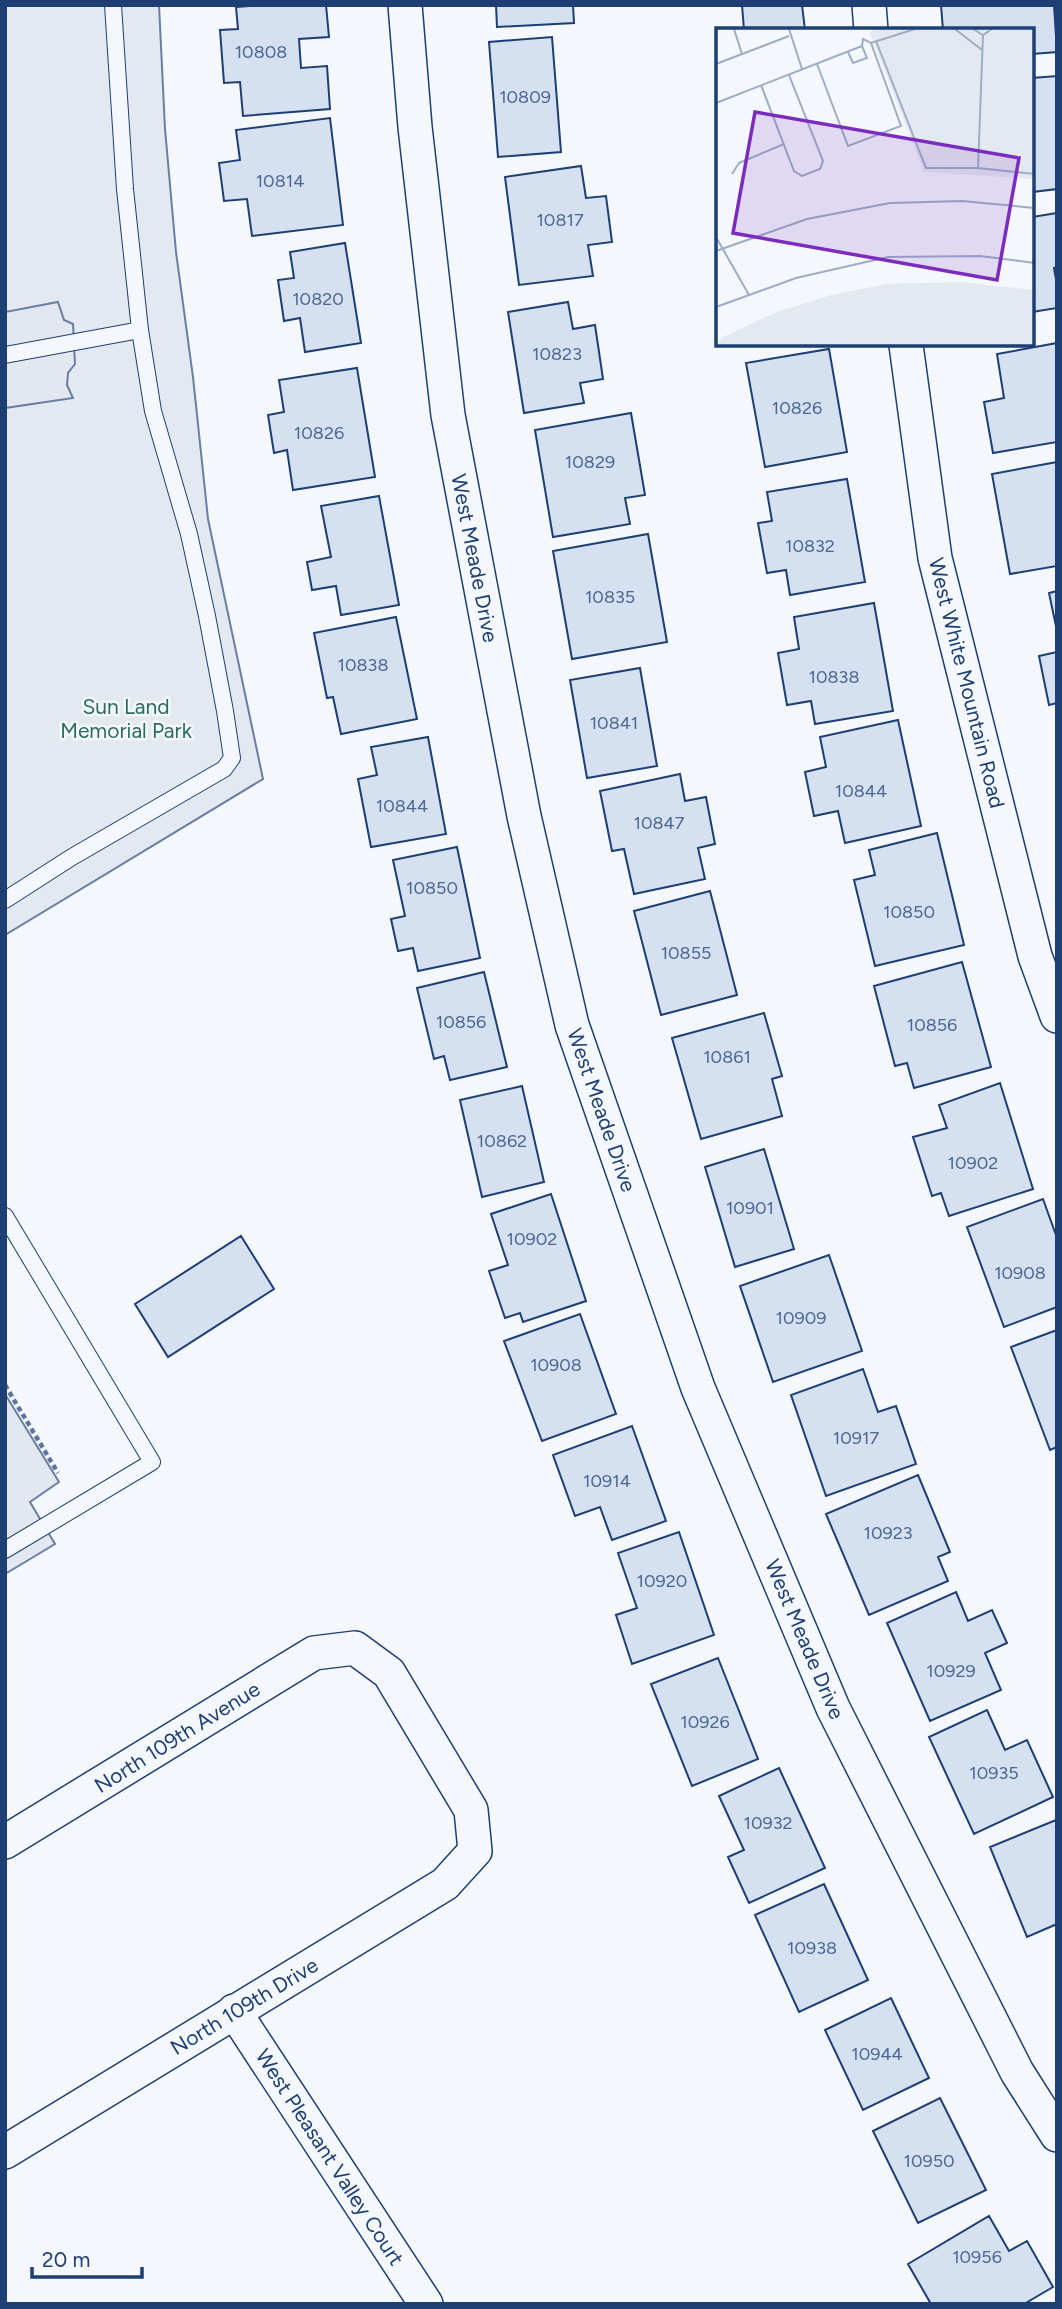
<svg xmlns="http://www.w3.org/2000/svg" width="1062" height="2309" viewBox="0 0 1062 2309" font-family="Figtree,sans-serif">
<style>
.green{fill:#e3e9f0;stroke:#687fa3;stroke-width:2}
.parking{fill:#e3e8f0;stroke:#687fa3;stroke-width:2}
.building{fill:#d5e0f0;stroke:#1d3f73;stroke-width:2}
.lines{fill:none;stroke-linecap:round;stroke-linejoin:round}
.lane-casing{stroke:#1d3f73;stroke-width:18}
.street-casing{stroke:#1d3f73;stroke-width:36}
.path{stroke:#5e769c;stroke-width:4.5;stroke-dasharray:5 3.5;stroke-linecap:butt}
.lane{stroke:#f4f7fb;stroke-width:16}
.street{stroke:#f4f7fb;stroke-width:33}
.labels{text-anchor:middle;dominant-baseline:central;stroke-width:5;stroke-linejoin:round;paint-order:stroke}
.number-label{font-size:18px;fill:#4b6792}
.street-label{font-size:21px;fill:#1d3f73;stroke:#f4f7fb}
.park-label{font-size:21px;fill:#2c6c60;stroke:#f4f7fb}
.inset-road{fill:none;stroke:#9eadc5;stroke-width:2}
.view{fill:#7b2cbf;fill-opacity:0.15;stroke:#7b2cbf;stroke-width:3.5}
.inset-edge{fill:none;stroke:#1d3f73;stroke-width:3.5}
</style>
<rect width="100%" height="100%" fill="#f4f7fb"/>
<!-- green -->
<path class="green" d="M 5,5 L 159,5 L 165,129 L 176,252 L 193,377 L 208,519 L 263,779 L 5,935 Z"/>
<!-- parking -->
<path class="parking" d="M 58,302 L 64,320 L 73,324 L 75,364 L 68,373 L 67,385 L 73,398 L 5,408 L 5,312 Z
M 5,1394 L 59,1482 L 30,1502 L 55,1544 L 5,1574 Z"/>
<!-- building -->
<path class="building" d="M 262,5 L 326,5 L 329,37 L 299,39 L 301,68 L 327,66 L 330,109 L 243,116 L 240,82 L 224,83 L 220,30 L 238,29 L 236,7 Z
M 496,5 L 573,5 L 574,23 L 497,27 Z
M 742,5 L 802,5 L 805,30 L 744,30 Z
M 941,5 L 1054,5 L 1057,52 L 1032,54 L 1032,30 L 943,30 Z
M 552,37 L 561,152 L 498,157 L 489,42 Z
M 1057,76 L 1057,189 L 1032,192 L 1032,78 Z
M 330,118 L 343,225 L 252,236 L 247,199 L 224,201 L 219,163 L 240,160 L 236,130 Z
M 581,166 L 586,198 L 606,196 L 612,242 L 588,245 L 593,276 L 519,285 L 505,177 Z
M 1057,213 L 1057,267 L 1054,268 L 1057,285 L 1057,308 L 1032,312 L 1032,217 Z
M 345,243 L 361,343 L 305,352 L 300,318 L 284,321 L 278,280 L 294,278 L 290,252 Z
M 568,302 L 573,329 L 595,325 L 603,379 L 580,383 L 584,403 L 524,413 L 508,312 Z
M 1057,343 L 1057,442 L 993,453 L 984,402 L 1004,398 L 997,354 Z
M 829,349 L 847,452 L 765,467 L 746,363 Z
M 357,368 L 375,477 L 293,490 L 287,450 L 274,453 L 268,415 L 284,412 L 279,380 Z
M 631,413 L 645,495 L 625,498 L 630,524 L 553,537 L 535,430 Z
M 1057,462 L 1057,566 L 1010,574 L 992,474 Z
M 847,479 L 865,582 L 790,595 L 786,570 L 767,573 L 758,523 L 772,521 L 767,492 Z
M 379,496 L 399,605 L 341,615 L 336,586 L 312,590 L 307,562 L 331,557 L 321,506 Z
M 648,534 L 667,642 L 572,659 L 553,551 Z
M 1057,591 L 1057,631 L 1049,593 Z
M 874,603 L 893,711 L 815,724 L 811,701 L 787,705 L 778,653 L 799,649 L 794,617 Z
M 396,617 L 417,719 L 341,734 L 333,697 L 327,698 L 314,633 Z
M 1057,652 L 1057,703 L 1049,705 L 1039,656 Z
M 640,668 L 657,766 L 587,778 L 570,680 Z
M 898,720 L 921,826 L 845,843 L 838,811 L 814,816 L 805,772 L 826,767 L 820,737 Z
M 428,737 L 446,834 L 371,847 L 358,779 L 377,775 L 371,747 Z
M 680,774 L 685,801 L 706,797 L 715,844 L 698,848 L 705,879 L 634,894 L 624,849 L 612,851 L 600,791 Z
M 937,833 L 964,945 L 875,966 L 854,880 L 875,875 L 869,850 Z
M 457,847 L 480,958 L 418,971 L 413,948 L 398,951 L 391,919 L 405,916 L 393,860 Z
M 710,891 L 737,995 L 661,1015 L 634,911 Z
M 962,962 L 991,1067 L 914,1088 L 907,1063 L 895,1066 L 874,986 Z
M 484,972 L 507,1067 L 450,1080 L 444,1056 L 434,1059 L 417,988 Z
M 764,1013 L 782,1076 L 772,1079 L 782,1116 L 701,1139 L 672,1038 Z
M 1000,1083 L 1033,1189 L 949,1216 L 941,1193 L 932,1196 L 913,1137 L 947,1128 L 939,1105 Z
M 522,1086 L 544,1182 L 482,1197 L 460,1100 Z
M 764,1149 L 794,1249 L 735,1267 L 705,1167 Z
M 551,1194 L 586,1301 L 523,1322 L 520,1313 L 505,1318 L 489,1271 L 508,1265 L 491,1214 Z
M 1043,1199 L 1057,1238 L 1057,1307 L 1004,1327 L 967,1227 Z
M 241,1236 L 274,1289 L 168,1357 L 135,1304 Z
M 829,1255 L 862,1351 L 773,1382 L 740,1286 Z
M 580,1314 L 616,1414 L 542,1441 L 504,1341 Z
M 1057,1330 L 1057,1447 L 1050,1450 L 1011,1347 Z
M 863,1369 L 878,1412 L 896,1406 L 916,1464 L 826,1496 L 791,1395 Z
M 632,1426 L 666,1521 L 612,1540 L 600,1507 L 575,1516 L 553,1455 Z
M 918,1475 L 950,1552 L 938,1557 L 948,1581 L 869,1615 L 826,1514 Z
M 679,1532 L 714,1635 L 632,1664 L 616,1615 L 637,1608 L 618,1553 Z
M 956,1592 L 968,1621 L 992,1610 L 1007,1643 L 985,1653 L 1001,1690 L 930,1721 L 887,1623 Z
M 718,1658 L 758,1759 L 692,1786 L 651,1684 Z
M 987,1710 L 1005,1750 L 1027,1740 L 1053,1797 L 974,1834 L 929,1737 Z
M 779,1768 L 825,1868 L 749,1903 L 728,1857 L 744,1850 L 719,1796 Z
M 1056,1820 L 1057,1924 L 1027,1937 L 990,1847 Z
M 824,1884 L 868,1980 L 799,2012 L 755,1915 Z
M 891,1998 L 929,2078 L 863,2110 L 825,2030 Z
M 940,2098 L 986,2190 L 918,2223 L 873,2131 Z
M 989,2216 L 1009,2251 L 1027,2241 L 1053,2287 L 1024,2304 L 931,2304 L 908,2264 Z"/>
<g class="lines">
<defs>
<path id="lane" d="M 5,355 L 140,330 L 125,189 L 113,5
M 5,900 L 72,857 L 224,769 L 232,758 L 225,711 L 207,616 L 189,534 L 153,411 L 140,330
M 5,1216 L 152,1462 L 5,1550"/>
<path id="street" d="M 405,5 L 415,127 L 448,415 L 524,816 L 572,1025 L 698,1388 L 833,1708 L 1017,2072 L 1057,2135
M 869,5 L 871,30
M 906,345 L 935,558 L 1035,956 L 1057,1016
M 5,1842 L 314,1653 L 355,1648 L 389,1673 L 471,1810 L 475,1851 L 445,1884 L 5,2152
M 234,2011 L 426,2304"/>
</defs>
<!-- lane casing -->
<use href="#lane" class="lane-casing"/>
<!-- street casing -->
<use href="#street" class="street-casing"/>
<!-- path -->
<path class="path" d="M 5,1385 L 58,1473"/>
<!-- lane -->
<use href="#lane" class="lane"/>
<!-- street -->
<use href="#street" class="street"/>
</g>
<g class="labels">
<!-- number labels -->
<g class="number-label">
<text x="261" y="52">10808</text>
<text x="525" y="97">10809</text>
<text x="280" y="181">10814</text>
<text x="560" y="220">10817</text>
<text x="318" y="299">10820</text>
<text x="557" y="354">10823</text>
<text x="797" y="408">10826</text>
<text x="319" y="433">10826</text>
<text x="590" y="462">10829</text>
<text x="810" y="546">10832</text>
<text x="610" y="597">10835</text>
<text x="363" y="665">10838</text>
<text x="834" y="677">10838</text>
<text x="614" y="723">10841</text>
<text x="861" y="791">10844</text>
<text x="402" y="806">10844</text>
<text x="659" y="823">10847</text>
<text x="432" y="888">10850</text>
<text x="909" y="912">10850</text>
<text x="686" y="953">10855</text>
<text x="461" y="1022">10856</text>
<text x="932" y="1025">10856</text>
<text x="727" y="1057">10861</text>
<text x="502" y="1141">10862</text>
<text x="973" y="1163">10902</text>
<text x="750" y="1208">10901</text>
<text x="532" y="1239">10902</text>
<text x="1020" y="1273">10908</text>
<text x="801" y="1318">10909</text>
<text x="556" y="1365">10908</text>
<text x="856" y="1438">10917</text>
<text x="607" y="1481">10914</text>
<text x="888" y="1533">10923</text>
<text x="662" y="1581">10920</text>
<text x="951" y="1671">10929</text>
<text x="705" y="1722">10926</text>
<text x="994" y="1773">10935</text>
<text x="768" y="1823">10932</text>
<text x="812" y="1948">10938</text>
<text x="877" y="2054">10944</text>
<text x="929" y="2161">10950</text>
<text x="977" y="2257">10956</text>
</g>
<!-- street labels -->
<g class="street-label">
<text transform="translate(475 558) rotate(79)">West Meade Drive</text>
<text transform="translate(967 683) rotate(76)">West White Mountain Road</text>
<text transform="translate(602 1110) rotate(71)">West Meade Drive</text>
<text transform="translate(805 1639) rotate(67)">West Meade Drive</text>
<text transform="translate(177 1737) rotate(-32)">North 109th Avenue</text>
<text transform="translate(244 2006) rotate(-31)">North 109th Drive</text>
<text transform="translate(330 2157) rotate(57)">West Pleasant Valley Court</text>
</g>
<!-- park labels -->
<g class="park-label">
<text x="126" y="706">Sun Land<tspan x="126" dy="24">Memorial Park</tspan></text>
</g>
</g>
<!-- overview -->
<g transform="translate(716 28)">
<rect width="318" height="318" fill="#f4f7fb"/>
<path d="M 157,1 L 318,1 L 318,151 L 208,144 L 154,5 ZM 245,254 L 318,262 L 318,318 L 0,318 L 7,309 L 61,284 L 115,267 L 171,256 Z" fill="#e3e9f0"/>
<path class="inset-road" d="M 18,1 L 26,26M 73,1 L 86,41M 239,1 L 266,22M 257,1 L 267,7 L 276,1M 267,7 L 262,140 L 319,146M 160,13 L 210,140 L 262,140M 132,24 L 137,35 L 151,30 L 146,18M 0,36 L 73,8M 101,36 L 132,118 L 185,98 L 155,15M 45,57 L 78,143 L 86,148 L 104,141 L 107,133 L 73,47M 0,75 L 146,18 L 147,11 L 155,15 L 199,1M 16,146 L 23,135 L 68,116M 0,209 L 33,267M 0,223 L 91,191 L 174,175 L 246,173 L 319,180M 0,279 L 80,250 L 172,229 L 264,228 L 319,235"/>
<path class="view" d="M 39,84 L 303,130 L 281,252 L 17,205 Z"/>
<rect width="318" height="318" class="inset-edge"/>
</g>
<!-- border -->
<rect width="1062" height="2309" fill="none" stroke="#1d3f73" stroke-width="14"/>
<!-- scale -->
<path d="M32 2267v10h110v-10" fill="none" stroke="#1d3f73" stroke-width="3.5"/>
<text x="42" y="2267" font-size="21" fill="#1d3f73" stroke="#f4f7fb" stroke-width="5" paint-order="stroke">20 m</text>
</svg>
